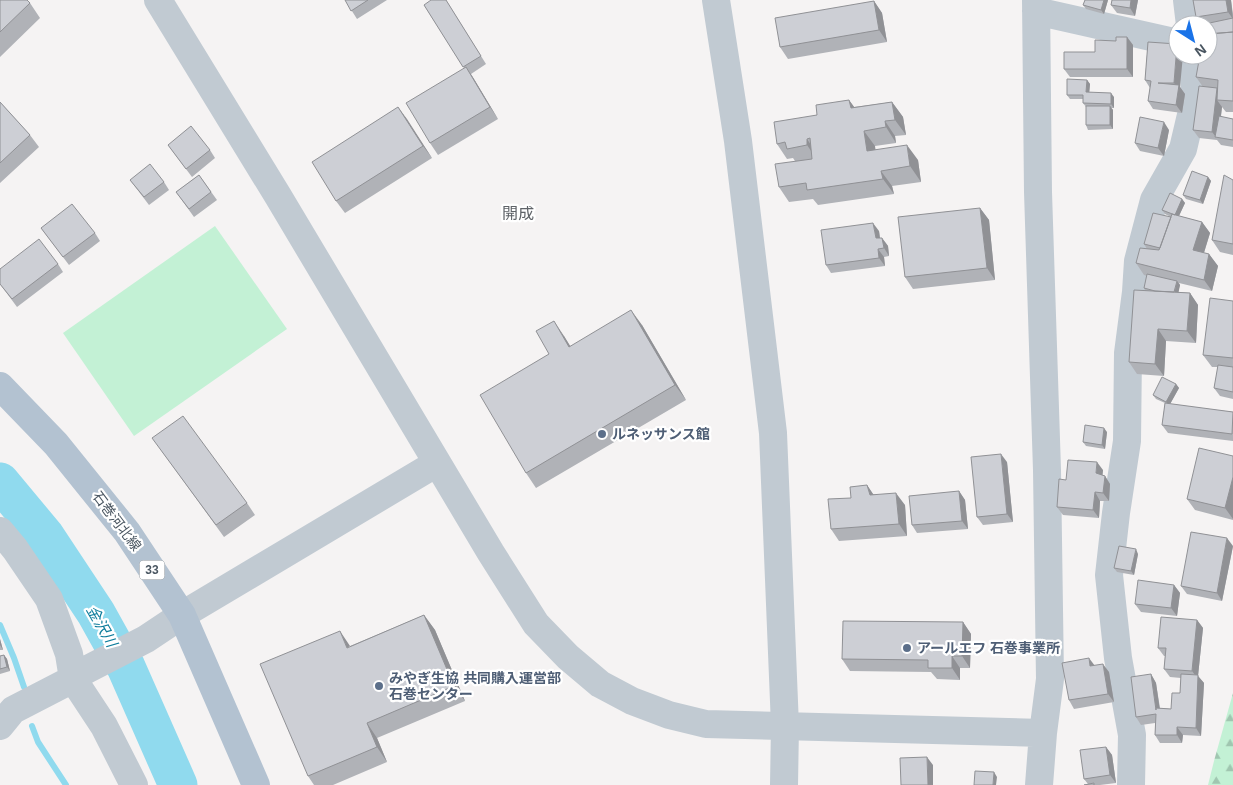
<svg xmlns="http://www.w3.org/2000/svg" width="1233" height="785" viewBox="0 0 1233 785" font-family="Helvetica,'Noto Sans JP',sans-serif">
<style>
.green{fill:#c3f1d5}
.forest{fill:url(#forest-firs)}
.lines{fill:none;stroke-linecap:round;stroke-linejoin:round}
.stream{stroke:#90daee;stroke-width:6}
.river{stroke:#90daee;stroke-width:39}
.minor{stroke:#c1cad2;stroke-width:28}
.major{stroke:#b3c2d1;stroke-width:28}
.wall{fill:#b0b2b7}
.shaded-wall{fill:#909195}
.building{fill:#cdcfd5;stroke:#909195}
.service-dot{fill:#5c6f8a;stroke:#fff;stroke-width:2}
.labels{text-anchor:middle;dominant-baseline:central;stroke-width:4.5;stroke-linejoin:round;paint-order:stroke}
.shield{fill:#fff;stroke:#808990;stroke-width:1}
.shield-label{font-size:12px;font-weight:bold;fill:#4a5661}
.service-label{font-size:14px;font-weight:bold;fill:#4e5e75;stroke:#fff;text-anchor:start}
.street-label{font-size:14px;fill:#4a5661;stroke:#fff}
.water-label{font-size:15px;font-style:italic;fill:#0c7c9b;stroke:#fff}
.quarter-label{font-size:16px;fill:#5f6368;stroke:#fff}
</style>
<defs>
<pattern id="forest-firs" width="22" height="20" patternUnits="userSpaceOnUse" patternTransform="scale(1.25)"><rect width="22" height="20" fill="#c3f1d5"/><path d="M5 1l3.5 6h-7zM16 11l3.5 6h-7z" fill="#a0c6b0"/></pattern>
</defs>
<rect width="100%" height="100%" fill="#f5f3f3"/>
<!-- green -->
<path class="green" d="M 215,226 L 287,329 L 134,436 L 63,333 Z"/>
<!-- forest -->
<path class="forest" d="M 1233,693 L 1233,785 L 1208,785 L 1214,761 Z"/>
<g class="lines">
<!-- stream -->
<path class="stream" d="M 0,625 L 14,658 L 24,687
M 32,726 L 38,742 L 66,785"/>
<!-- river -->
<path class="river" d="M 0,482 L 45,536 L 96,613 L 126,667 L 178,785"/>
<!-- minor -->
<path class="minor" d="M 158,0 L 278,196 L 491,553 L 536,624 L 568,657 L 600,684 L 632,701 L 669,715 L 706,724 L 1043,733
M 716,0 L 738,141 L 773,433 L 785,726 L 784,785
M 1036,0 L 1038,192 L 1047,470 L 1050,679 L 1043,733 L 1039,785
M 1187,0 L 1190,25
M 1036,11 L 1178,43
M 0,531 L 15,549 L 49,599 L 69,654 L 73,679 L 104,726 L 134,785
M 0,726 L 13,710 L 73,679 L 86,670 L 146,639 L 182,615 L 437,463
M 1131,785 L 1132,735 L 1118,658 L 1109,575 L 1116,513 L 1127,441 L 1128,353 L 1136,292 L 1138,261 L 1154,200 L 1183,149 L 1195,98 L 1193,55"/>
<!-- major -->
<path class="major" d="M 0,386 L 56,444 L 127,532 L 182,615 L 256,785"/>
</g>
<!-- wall -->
<path class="wall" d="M 0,0 L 30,3 L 40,18 L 0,57 Z
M 345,0 L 387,0 L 357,19 Z
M 446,0 L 486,64 L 471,74 L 498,119 L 438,155 L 430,143 L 464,68 L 424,5 Z
M 1085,0 L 1108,0 L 1104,14 L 1086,9 L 1083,5 Z
M 1112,0 L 1138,0 L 1135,16 L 1117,13 L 1111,5 Z
M 1193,0 L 1231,0 L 1233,14 L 1233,112 L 1226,112 L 1222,107 L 1221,117 L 1233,119 L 1233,147 L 1221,145 L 1217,140 L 1199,138 L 1193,130 L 1203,87 L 1196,77 L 1208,55 L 1201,24 L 1196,17 Z
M 874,1 L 882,13 L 887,42 L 788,59 L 780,47 Z
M 1127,37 L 1133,45 L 1133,77 L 1070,77 L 1064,69 L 1116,41 Z
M 1148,42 L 1185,94 L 1182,113 L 1153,109 L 1148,101 L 1150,88 L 1145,80 Z
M 1087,80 L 1090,84 L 1089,92 L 1114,97 L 1114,108 L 1111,108 L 1113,110 L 1113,129 L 1088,130 L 1086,125 L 1086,107 L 1083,103 L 1083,99 L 1070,99 L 1067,95 Z
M 849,100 L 854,107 L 892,102 L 903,117 L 906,135 L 895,136 L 896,143 L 875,146 L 875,150 L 918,160 L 921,182 L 892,186 L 894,194 L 818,205 L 813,199 L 789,202 L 779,187 L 795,161 L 793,158 L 787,159 L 777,144 L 817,115 Z
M 0,102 L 30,135 L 39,147 L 0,183 Z
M 398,107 L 432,158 L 345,213 L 336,201 Z
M 1169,130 L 1164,156 L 1140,151 L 1135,143 Z
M 168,145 L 210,150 L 215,158 L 192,177 Z
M 199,175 L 217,200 L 194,217 L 176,192 Z
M 1208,177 L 1211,181 L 1203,204 L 1186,199 L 1183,195 Z
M 130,180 L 164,182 L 169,190 L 149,205 Z
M 1233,180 L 1233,255 L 1220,252 L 1212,240 Z
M 1182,199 L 1185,203 L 1179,216 L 1202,222 L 1210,233 L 1204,253 L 1209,254 L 1218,266 L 1212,291 L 1179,283 L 1180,285 L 1178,292 L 1190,293 L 1198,305 L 1196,343 L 1166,341 L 1164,376 L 1137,374 L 1129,362 L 1145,290 L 1144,288 L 1147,276 L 1144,275 L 1136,263 L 1147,249 L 1144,244 L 1171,217 L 1165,214 L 1162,210 Z
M 980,208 L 989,220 L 995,280 L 913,289 L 905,277 Z
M 41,228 L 95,233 L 100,241 L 69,265 Z
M 879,231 L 880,238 L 882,238 L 888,246 L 889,256 L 884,257 L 885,266 L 831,273 L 826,265 Z
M 58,264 L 63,272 L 17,307 L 0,284 L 0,269 Z
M 1233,301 L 1233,399 L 1220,396 L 1214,388 L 1218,367 L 1212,367 L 1203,355 Z
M 642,325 L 686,400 L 536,488 L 526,473 L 549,354 L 564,336 L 570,346 Z
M 1176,384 L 1179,388 L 1170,404 L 1233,412 L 1233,441 L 1168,433 L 1162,425 L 1165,403 L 1156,399 L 1153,395 Z
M 1107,432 L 1105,449 L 1086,446 L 1083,442 Z
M 161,450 L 247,503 L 255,515 L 224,537 Z
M 1233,456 L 1233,520 L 1195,510 L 1187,499 Z
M 1007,462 L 1013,522 L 983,525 L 977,517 Z
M 1103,470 L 1102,475 L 1105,476 L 1110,484 L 1109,501 L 1100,501 L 1099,518 L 1063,515 L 1057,507 L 1066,480 Z
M 867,485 L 873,494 L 905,505 L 907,536 L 839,541 L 831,529 L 851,498 Z
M 959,491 L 965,500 L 968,529 L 917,533 L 912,525 Z
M 1233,546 L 1222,601 L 1187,594 L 1181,586 Z
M 1138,554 L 1134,575 L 1117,572 L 1114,568 Z
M 1174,585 L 1180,593 L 1177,616 L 1141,612 L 1135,604 Z
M 424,615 L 435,630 L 465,701 L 377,738 L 387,762 L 333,785 L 314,785 L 308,776 L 350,646 Z
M 1197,620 L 1203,628 L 1198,676 L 1204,683 L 1201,736 L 1183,735 L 1182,743 L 1160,743 L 1155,735 L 1155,723 L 1141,725 L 1136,717 L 1151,674 L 1156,683 L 1160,708 L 1171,709 L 1180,693 L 1181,678 L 1170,677 L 1164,669 L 1165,656 L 1164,656 L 1158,648 Z
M 963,622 L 971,634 L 970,668 L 960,668 L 960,680 L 937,679 L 931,672 L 850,671 L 842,659 Z
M 0,639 L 3,650 L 0,650 Z
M 4,655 L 7,659 L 10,671 L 0,674 L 0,656 Z
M 1094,666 L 1109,672 L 1114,702 L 1074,709 L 1069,700 Z
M 1106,747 L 1112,755 L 1116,783 L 1100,785 L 1084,785 L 1088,784 L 1084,779 Z"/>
<!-- shaded-wall -->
<path class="shaded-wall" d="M 1104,0 L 1108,0 L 1104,14 L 1101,10 Z
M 1131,0 L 1138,0 L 1135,16 L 1130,8 Z
M 1226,0 L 1231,0 L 1233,19 L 1228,12 Z
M 874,1 L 882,13 L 887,42 L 879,30 Z
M 1127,37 L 1133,45 L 1133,77 L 1127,69 Z
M 1177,44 L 1178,45 L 1178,55 L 1183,55 L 1180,87 L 1185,94 L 1182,113 L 1176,105 L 1178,90 L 1174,83 Z
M 466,67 L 474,79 L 498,119 L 490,107 Z
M 1087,80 L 1090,84 L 1089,96 L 1086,92 Z
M 1217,88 L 1217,100 L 1222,107 L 1218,137 L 1216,137 L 1212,132 Z
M 1111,93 L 1114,97 L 1114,108 L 1111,104 Z
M 849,100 L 860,115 L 851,108 Z
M 892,102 L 903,117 L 906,135 L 895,120 Z
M 1110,106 L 1113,110 L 1113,129 L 1110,125 Z
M 398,107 L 407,119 L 432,158 L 423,146 Z
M 885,121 L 895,136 L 896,143 L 886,127 Z
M 1164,122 L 1169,130 L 1164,156 L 1158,148 Z
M 864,131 L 875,146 L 878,167 L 867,151 Z
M 807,139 L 817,154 L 818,161 L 807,145 Z
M 907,145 L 918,160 L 921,182 L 910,166 Z
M 881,171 L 892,186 L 894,194 L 883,179 Z
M 1208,177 L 1211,181 L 1203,204 L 1200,200 Z
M 1182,199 L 1185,203 L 1177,220 L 1174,216 Z
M 980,208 L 989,220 L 995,280 L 987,268 Z
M 1202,222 L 1210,233 L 1201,262 L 1193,250 Z
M 873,223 L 879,231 L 881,247 L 876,238 Z
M 882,238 L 888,246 L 889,256 L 884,248 Z
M 878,249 L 884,257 L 885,266 L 879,258 Z
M 1209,254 L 1218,266 L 1212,291 L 1204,280 Z
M 1177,281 L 1180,285 L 1177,300 L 1174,295 Z
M 1190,293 L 1198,305 L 1196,343 L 1187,331 Z
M 631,310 L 642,325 L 686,400 L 675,385 Z
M 554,321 L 564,336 L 580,362 L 569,347 Z
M 1158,329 L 1166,341 L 1164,376 L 1155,364 Z
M 1176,384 L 1179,388 L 1169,406 L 1166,402 Z
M 1104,428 L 1107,432 L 1105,449 L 1102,445 Z
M 1001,454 L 1007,462 L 1013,522 L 1007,514 Z
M 1097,462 L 1103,470 L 1102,481 L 1096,473 Z
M 1105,476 L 1110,484 L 1109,501 L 1103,493 Z
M 1233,477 L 1233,519 L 1225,508 Z
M 867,485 L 875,497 L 870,495 Z
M 959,491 L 965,500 L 968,529 L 962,521 Z
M 1095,492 L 1100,501 L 1099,518 L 1093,510 Z
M 896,493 L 905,505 L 907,536 L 899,524 Z
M 1227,538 L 1233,546 L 1222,601 L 1217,593 Z
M 1136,549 L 1138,554 L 1134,575 L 1131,571 Z
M 1174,585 L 1180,593 L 1177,616 L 1171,608 Z
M 424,615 L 435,630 L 465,701 L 454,686 Z
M 1197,620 L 1203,628 L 1198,676 L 1204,683 L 1201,736 L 1196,728 L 1198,679 L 1192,671 Z
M 963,622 L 971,634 L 970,668 L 962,656 Z
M 340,631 L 350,646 L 347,648 Z
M 0,639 L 3,650 L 0,645 Z
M 4,655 L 7,659 L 10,671 L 7,667 Z
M 952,656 L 960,668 L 960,680 L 952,668 Z
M 1089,658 L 1095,666 L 1090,666 Z
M 1103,664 L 1109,672 L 1114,702 L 1108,694 Z
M 1151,674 L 1156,683 L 1161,718 L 1156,710 Z
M 367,723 L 377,738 L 387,762 L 377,747 Z
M 1177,727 L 1183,735 L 1182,743 L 1177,735 Z
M 1106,747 L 1112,755 L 1116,783 L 1110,775 Z
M 927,757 L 933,765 L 933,785 L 928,785 Z
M 994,772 L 997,777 L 996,785 L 993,785 Z"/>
<!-- building -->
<path class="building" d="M 0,0 L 27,0 L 30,3 L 0,32 Z
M 345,0 L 368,0 L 351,11 Z
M 431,0 L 446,0 L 481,56 L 463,67 L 424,5 Z
M 1085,0 L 1104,0 L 1101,10 L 1083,5 Z
M 1112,0 L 1131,0 L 1130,8 L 1111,5 Z
M 1193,0 L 1226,0 L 1228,12 L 1196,17 Z
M 874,1 L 879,30 L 780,47 L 775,18 Z
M 1233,18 L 1233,32 L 1208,34 L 1208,25 L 1200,25 Z
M 1233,32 L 1233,101 L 1217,100 L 1218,80 L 1196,77 L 1200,55 L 1208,55 L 1208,34 Z
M 1116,37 L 1127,37 L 1127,69 L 1064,69 L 1064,52 L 1095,52 L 1095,40 L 1116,41 Z
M 1148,42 L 1177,44 L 1174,83 L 1158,83 L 1179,85 L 1176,105 L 1148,101 L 1151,81 L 1145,80 Z
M 466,67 L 490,107 L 430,143 L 406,103 Z
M 1067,79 L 1087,80 L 1086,92 L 1111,93 L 1111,104 L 1083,103 L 1083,95 L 1067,95 Z
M 1199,86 L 1217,88 L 1212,132 L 1193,130 Z
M 849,100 L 851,108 L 892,102 L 895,120 L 885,121 L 886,127 L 864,131 L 867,151 L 907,145 L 910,166 L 881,171 L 883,179 L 807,190 L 806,183 L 779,187 L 775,164 L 812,159 L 810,138 L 807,139 L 807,145 L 787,149 L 785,142 L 777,144 L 774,122 L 817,115 L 816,105 Z
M 0,102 L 30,135 L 0,163 Z
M 1086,106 L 1110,106 L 1110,125 L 1086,125 Z
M 398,107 L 423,146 L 336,201 L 312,162 Z
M 1219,116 L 1233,119 L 1233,140 L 1215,137 Z
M 1140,117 L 1164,122 L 1158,148 L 1135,143 Z
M 191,126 L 210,150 L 186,169 L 168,145 Z
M 150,164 L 164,182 L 144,197 L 130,180 Z
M 1192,171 L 1208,177 L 1200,200 L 1183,195 Z
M 199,175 L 211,192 L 189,209 L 176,192 Z
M 1224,175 L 1233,180 L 1233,244 L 1212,240 Z
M 1170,193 L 1182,199 L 1175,215 L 1162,210 Z
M 72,204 L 95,233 L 63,257 L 41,228 Z
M 980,208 L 987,268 L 905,277 L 898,217 Z
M 1153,213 L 1171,217 L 1160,248 L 1144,244 Z
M 1172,214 L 1202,222 L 1193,250 L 1209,254 L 1204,280 L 1136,263 L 1140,248 L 1159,250 Z
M 873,223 L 876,238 L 882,238 L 884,248 L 878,249 L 879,258 L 826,265 L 821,230 Z
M 39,239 L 58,264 L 12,299 L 0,284 L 0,269 Z
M 1147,274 L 1177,281 L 1174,292 L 1155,291 L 1144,288 Z
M 1134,290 L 1190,293 L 1187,331 L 1158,329 L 1155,364 L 1129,362 Z
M 1210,298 L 1233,301 L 1233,358 L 1203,355 Z
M 631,310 L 675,385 L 526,473 L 480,395 L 549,354 L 536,331 L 554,321 L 569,347 Z
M 1218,365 L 1233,367 L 1233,392 L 1214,388 Z
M 1162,377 L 1176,384 L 1166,402 L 1153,395 Z
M 1165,403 L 1233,412 L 1232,434 L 1162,425 Z
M 183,416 L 247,503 L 216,525 L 152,438 Z
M 1085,425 L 1104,428 L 1102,445 L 1083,442 Z
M 1199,448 L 1233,456 L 1233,477 L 1225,508 L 1187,499 Z
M 1001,454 L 1007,514 L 977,517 L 971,457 Z
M 1068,460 L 1097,462 L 1096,473 L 1105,476 L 1103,493 L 1095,492 L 1093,510 L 1057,507 L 1059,479 L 1066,480 Z
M 867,485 L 870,495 L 896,493 L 899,524 L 831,529 L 828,499 L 851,498 L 850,487 Z
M 959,491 L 962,521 L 912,525 L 909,496 Z
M 1191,532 L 1227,538 L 1217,593 L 1181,586 Z
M 1119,546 L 1136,549 L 1131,571 L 1114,568 Z
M 1138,580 L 1174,585 L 1171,608 L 1135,604 Z
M 424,615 L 454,686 L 367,723 L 377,747 L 308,776 L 260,664 L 340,631 L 347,648 Z
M 1161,617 L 1197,620 L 1192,671 L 1164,669 L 1166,648 L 1158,648 Z
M 843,621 L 963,622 L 962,656 L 952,656 L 952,668 L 928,668 L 928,660 L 842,659 Z
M 4,655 L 7,667 L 0,669 L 0,656 Z
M 1089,658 L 1090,666 L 1103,664 L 1108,694 L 1069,700 L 1062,663 Z
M 1151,674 L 1156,710 L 1156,708 L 1171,709 L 1172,693 L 1180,693 L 1181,674 L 1198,675 L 1196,728 L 1177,727 L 1177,735 L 1155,735 L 1156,714 L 1136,717 L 1131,677 Z
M 1106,747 L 1110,775 L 1084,779 L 1080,750 Z
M 927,757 L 928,785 L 901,785 L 900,758 Z
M 975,771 L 994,772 L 993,785 L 974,785 Z
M 1094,783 L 1094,785 L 1084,785 Z"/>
<!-- markers -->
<g class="service-dot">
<circle cx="602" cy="434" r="5"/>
<circle cx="907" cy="648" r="5"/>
<circle cx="379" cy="686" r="5"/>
</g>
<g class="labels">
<!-- shield labels -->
<rect class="shield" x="139.5" y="560.5" width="25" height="19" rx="4"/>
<g class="shield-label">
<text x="152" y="570">33</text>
</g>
<!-- service labels -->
<g class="service-label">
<text x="612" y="434">ルネッサンス館</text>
<text x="917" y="648">アールエフ 石巻事業所</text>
<text x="389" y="678">みやぎ生協 共同購入運営部<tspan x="389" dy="16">石巻センター</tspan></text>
</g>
<!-- street labels -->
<g class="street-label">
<text transform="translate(117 521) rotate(53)">石巻河北線</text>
</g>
<!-- water labels -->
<g class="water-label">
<text transform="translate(102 626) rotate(60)">金沢川</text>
</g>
<!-- quarter labels -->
<g class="quarter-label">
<text x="518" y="213">開成</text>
</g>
</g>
<!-- north arrow -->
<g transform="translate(1193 40) rotate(144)"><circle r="24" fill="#ffffff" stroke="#b7bbc0"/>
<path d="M0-4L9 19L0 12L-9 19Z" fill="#1a73e8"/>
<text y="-8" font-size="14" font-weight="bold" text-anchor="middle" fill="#4a5661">N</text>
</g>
</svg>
